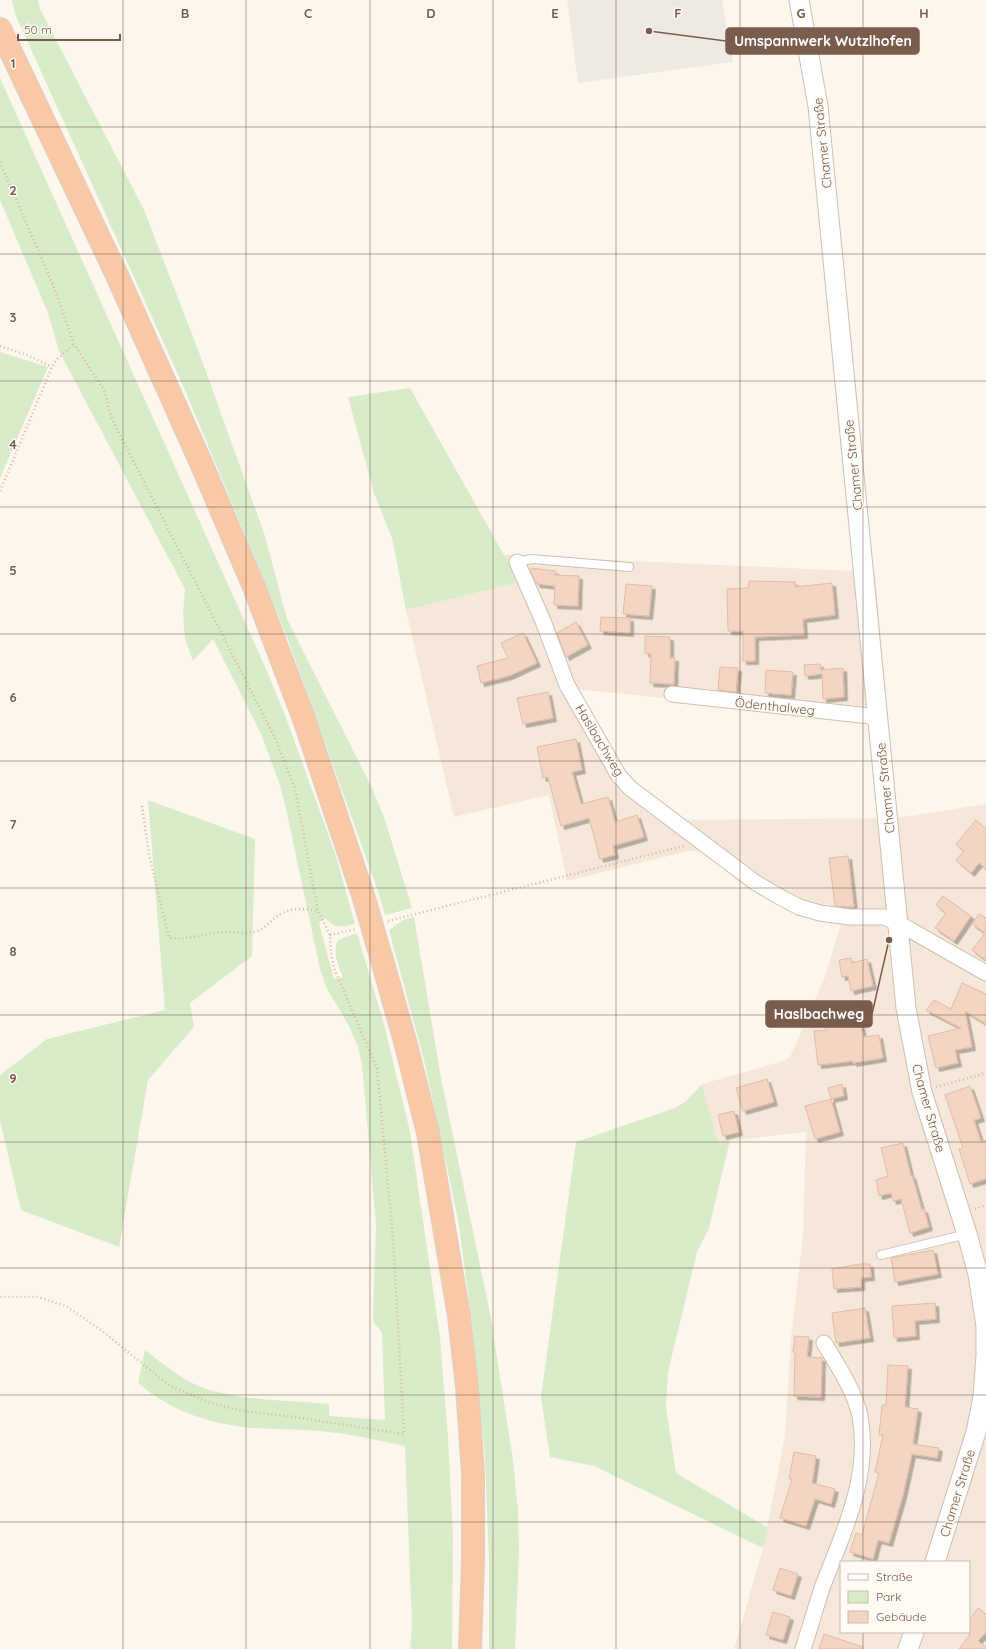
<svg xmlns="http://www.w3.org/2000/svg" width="986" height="1649" viewBox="0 0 986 1649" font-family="Quicksand,sans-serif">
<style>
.residential{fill:#f5e8da;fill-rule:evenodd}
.industrial{fill:#efe9e4}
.green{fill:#d8ecc9}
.building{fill:#f3d5c3;stroke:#e6bba3;filter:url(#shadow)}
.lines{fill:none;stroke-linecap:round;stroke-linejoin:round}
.service-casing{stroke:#d1beb0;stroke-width:10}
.minor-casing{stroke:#d1beb0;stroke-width:17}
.tertiary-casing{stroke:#d1beb0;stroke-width:21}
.trunk-casing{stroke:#dad1cd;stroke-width:24}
.path{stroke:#d9b8a5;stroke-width:2.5;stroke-dasharray:1 3;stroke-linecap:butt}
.service{stroke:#fff;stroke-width:8}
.minor{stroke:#fff;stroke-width:15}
.tertiary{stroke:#fff;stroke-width:19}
.trunk{stroke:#f9c8a4;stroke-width:22}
.trunk-bridge-casing{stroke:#dad1cd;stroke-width:24;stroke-linecap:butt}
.trunk-bridge{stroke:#f9c8a4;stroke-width:22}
.grid{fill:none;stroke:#7a5c4d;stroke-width:1;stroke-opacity:0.55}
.labels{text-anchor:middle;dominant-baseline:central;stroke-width:3;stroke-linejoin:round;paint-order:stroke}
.street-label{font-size:13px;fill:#7a5c4d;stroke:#fffaf3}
.grid-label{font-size:13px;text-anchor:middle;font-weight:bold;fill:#7a5c4d;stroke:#fffaf3;stroke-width:3;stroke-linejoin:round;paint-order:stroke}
.leader{fill:none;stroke:#7a5c4d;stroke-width:1.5}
.callout-dot{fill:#7a5c4d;stroke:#fffaf3;stroke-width:1.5}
.callout{fill:#7a5c4d;stroke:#7a5c4d;stroke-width:1.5}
.callout-label{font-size:14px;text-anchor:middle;font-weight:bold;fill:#fff}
</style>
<defs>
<filter id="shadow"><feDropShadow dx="3.5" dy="3.5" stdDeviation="0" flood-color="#0004"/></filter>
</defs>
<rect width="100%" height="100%" fill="#fdf6ec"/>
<!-- residential -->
<path class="residential" d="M 504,555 L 875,572 L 888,721 L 574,689 L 621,770 L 679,820 L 897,818 L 986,804 L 986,1649 L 734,1649 L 763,1548 L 785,1436 L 791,1337 L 803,1235 L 806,1132 L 718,1142 L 702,1084 L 783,1061 L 790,1057 L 825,977 L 841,923 L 705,853 L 697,851 L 689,851 L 567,881 L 549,795 L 454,817 L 406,610 L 521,582 ZM 841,1562 L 969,1562 L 969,1632 L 841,1632 Z"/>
<!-- industrial -->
<path class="industrial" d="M 567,0 L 722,0 L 733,62 L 578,83 Z"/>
<!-- green -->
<path class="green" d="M 12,0 L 38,0 L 40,9 L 144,210 L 200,355 L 265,536 L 287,619 L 371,786 L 384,817 L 412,908 L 385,915 L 378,891 L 290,645 L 265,583 L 185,390 L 15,14 Z
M 0,78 L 266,669 L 285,715 L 336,856 L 355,924 C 341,927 336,929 325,918 L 319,923 L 334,979 L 343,977 C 338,964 332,953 338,940 L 357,933 L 385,1028 L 410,1132 L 440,1337 L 448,1438 L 453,1535 L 452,1649 L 410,1649 L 412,1626 L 405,1446 C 380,1441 353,1434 328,1432 C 296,1428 262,1431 230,1425 C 196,1419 165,1406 138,1383 L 145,1350 C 163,1364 182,1380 204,1388 C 242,1401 289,1400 329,1404 L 329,1416 L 385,1420 L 382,1333 L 373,1321 L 376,1224 L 362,1064 L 358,1047 L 349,1026 L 326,987 L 320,969 L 287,813 L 280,785 L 262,736 L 213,639 L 193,661 L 185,639 L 183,613 L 185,589 L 59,351 L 48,313 L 0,200 Z
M 0,352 L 48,367 L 0,478 Z
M 410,388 L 504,555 L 521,582 L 406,610 L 392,538 L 374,493 L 348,397 Z
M 148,800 L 255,839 L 252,956 L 190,1003 L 194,1027 L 148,1080 L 119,1247 L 21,1210 L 0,1120 L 0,1075 L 47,1039 L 165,1010 Z
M 414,917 L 441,1078 L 490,1313 L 513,1460 L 518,1511 L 519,1551 L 515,1649 L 489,1649 L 489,1562 L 485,1457 L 473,1330 L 458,1219 L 424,1060 L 389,930 L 403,920 Z
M 702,1084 L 718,1142 L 730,1140 L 709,1228 L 697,1252 L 668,1372 L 666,1406 L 676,1473 L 768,1528 L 763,1548 L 594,1466 L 550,1457 L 541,1397 L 576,1142 L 675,1108 L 686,1101 Z"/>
<!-- building -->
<path class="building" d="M 531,568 L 556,571 L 555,575 L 579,576 L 578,606 L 554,605 L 555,586 L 537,584 L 531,572 Z
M 749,581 L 795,582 L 795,587 L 832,583 L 835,615 L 803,619 L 804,635 L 755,637 L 755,661 L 743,661 L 743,631 L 728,631 L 727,589 L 748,588 Z
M 626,584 L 652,586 L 649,616 L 623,614 Z
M 601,617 L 630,618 L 630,633 L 600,631 Z
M 576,622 L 588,645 L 566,657 L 557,633 Z
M 523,633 L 537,663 L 509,676 L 481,683 L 477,666 L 508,658 L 501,643 Z
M 645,636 L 670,637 L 670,658 L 675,658 L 674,684 L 650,683 L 651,654 L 645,653 Z
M 820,664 L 821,670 L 843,668 L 844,697 L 823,699 L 822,674 L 805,676 L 804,665 Z
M 720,667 L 738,668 L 736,692 L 718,690 Z
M 766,670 L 793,672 L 791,695 L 765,693 Z
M 548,692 L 553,718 L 523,724 L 517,698 Z
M 576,739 L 582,770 L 572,772 L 581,804 L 608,797 L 615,822 L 637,815 L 644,837 L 613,846 L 615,855 L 600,859 L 589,818 L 561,826 L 548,777 L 543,778 L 537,747 Z
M 976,820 L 986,829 L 986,869 L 979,863 L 971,873 L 956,860 L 964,851 L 956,844 Z
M 848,856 L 854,907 L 835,906 L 829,858 Z
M 943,896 L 971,916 L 954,941 L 935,928 L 946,913 L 936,905 Z
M 979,914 L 986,918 L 986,960 L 972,950 L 985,933 L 972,924 Z
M 851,958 L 852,963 L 867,959 L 873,986 L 851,991 L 848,976 L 842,977 L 839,960 Z
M 962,983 L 986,994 L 986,1024 L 965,1011 L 972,1047 L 955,1050 L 958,1063 L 936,1068 L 928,1036 L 961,1028 L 926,1010 L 934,1000 L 951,1009 Z
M 858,1014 L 864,1037 L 879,1035 L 883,1058 L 853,1063 L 853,1061 L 818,1065 L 814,1031 L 826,1030 L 825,1021 Z
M 767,1079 L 774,1102 L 743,1111 L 736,1088 Z
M 842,1084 L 844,1096 L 831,1099 L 828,1088 Z
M 970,1086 L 981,1118 L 974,1120 L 981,1142 L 986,1140 L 986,1179 L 970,1184 L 959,1149 L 963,1148 L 945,1095 Z
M 831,1099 L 840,1132 L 815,1139 L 805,1106 Z
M 734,1111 L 739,1132 L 723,1136 L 718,1115 Z
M 903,1143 L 911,1176 L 912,1175 L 922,1210 L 924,1209 L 929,1227 L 910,1233 L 901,1199 L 893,1201 L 891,1193 L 879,1196 L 876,1180 L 888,1176 L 881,1148 Z
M 933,1250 L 938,1274 L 895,1282 L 891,1258 Z
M 860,1264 L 870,1264 L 871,1277 L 861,1278 L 861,1287 L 834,1289 L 832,1269 Z
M 935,1303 L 936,1319 L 915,1321 L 916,1336 L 894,1338 L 892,1306 Z
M 865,1308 L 870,1338 L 836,1343 L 832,1313 Z
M 795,1336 L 809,1337 L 807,1357 L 822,1358 L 821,1397 L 794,1396 L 795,1353 L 793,1352 Z
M 888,1365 L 908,1366 L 905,1407 L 918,1409 L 913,1444 L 939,1448 L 937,1458 L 912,1454 L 903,1495 L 889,1543 L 878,1540 L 873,1559 L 850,1552 L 856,1533 L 862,1535 L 879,1473 L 875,1472 L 883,1435 L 879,1435 L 882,1405 L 886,1405 Z
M 794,1452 L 816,1456 L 812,1483 L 835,1489 L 831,1504 L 815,1499 L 806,1526 L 780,1518 L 792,1479 L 789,1479 Z
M 780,1568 L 798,1574 L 791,1596 L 773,1590 Z
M 978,1608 L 986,1614 L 986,1632 L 978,1641 L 986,1647 L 986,1649 L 959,1649 L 970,1635 L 969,1634 L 969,1620 Z
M 773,1612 L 790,1617 L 783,1640 L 766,1635 Z
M 824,1634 L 863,1647 L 862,1649 L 819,1649 Z"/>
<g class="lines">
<defs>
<path id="service" d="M 517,562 L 532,559 L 629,567
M 881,1255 L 967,1234"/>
<path id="minor" d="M 517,562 L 543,621 L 567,685 L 619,776 L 630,788 L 756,883 L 780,897 L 799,907 L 820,913 L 850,917 L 884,917 L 898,923 L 986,973
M 672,694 L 878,717
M 803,1649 C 810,1628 816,1606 823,1585 C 844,1532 871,1475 860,1416 C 855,1392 837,1364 824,1343"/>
<path id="tertiary" d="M 799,0 L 818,106 L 906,1008 L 922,1092 L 967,1234 L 978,1274 L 986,1326 L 986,1355 L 983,1397 L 976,1432 L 935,1562
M 908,1649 L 914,1632"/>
<path id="trunk" d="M 0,29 L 115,271 L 201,463 L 254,587 L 304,719 L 363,895
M 384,967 L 406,1045 L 428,1133 L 459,1316 L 467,1387 L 473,1473 L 473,1561 L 470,1649"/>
</defs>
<!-- service casing -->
<use href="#service" class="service-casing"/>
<!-- minor casing -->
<use href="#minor" class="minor-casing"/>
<!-- tertiary casing -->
<use href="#tertiary" class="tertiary-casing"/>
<!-- trunk casing -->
<use href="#trunk" class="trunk-casing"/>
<!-- path -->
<path class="path" d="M 0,162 L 53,285 L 74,344 L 104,390 L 111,417 L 275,738 L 295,789 L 318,911 L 330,935 L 331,953 L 335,971 L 377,1068 L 393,1238 L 404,1434 L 288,1416 L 242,1411 L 211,1403 L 170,1386 L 101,1330 L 66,1306 L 38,1297 L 0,1297
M 0,346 L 27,355 L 52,367
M 0,491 L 52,367 L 57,359 L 74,344
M 142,806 L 149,854 L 169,938 C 190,940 203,934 223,932 C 234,932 247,934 257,931 C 264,929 269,922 275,918 C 288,907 303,908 318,911
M 388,921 L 684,846
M 330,935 L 356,929
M 936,1087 L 986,1073
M 975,1209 L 986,1205"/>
<!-- service -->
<use href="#service" class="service"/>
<!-- minor -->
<use href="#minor" class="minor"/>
<!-- tertiary -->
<use href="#tertiary" class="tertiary"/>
<!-- trunk -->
<use href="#trunk" class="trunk"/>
<defs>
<path id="trunk-bridge" d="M 363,895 L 384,967"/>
</defs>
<!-- trunk-bridge casing -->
<use href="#trunk-bridge" class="trunk-bridge-casing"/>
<!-- trunk-bridge -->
<use href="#trunk-bridge" class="trunk-bridge"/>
</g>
<!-- grid -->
<path class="grid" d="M 123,0 L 123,1649M 246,0 L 246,1649M 370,0 L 370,1649M 493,0 L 493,1649M 616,0 L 616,1649M 740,0 L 740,1649M 863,0 L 863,1562M 0,127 L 986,127M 0,254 L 986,254M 0,381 L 986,381M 0,507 L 986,507M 0,634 L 986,634M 0,761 L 986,761M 0,888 L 986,888M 0,1015 L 986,1015M 0,1142 L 986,1142M 0,1268 L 986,1268M 0,1395 L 986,1395M 0,1522 L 986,1522M 863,1632 L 863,1649"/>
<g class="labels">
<!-- street labels -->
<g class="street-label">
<text transform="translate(822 143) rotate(-96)">Chamer Straße</text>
<text transform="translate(853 465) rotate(-96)">Chamer Straße</text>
<text transform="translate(775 706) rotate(6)">Ödenthalweg</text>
<text transform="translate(600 740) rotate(59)">Haslbachweg</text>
<text transform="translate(885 788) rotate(-96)">Chamer Straße</text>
<text transform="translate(929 1108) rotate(74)">Chamer Straße</text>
<text transform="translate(957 1493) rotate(-73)">Chamer Straße</text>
</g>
</g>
<g class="grid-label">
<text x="185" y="18">B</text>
<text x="308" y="18">C</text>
<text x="431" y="18">D</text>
<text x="555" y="18">E</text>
<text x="678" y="18">F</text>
<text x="801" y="18">G</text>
<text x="924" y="18">H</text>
<text x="13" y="68">1</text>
<text x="13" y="195">2</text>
<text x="13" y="322">3</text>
<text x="13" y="449">4</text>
<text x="13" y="575">5</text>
<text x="13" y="702">6</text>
<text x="13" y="829">7</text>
<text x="13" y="956">8</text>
<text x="13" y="1083">9</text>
</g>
<!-- callouts -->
<path class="leader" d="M649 31L726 41M889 940L872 1014"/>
<g class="callout-dot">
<circle cx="649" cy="31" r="4"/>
<circle cx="889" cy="940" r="4"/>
</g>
<g class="callout">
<rect x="726" y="28" width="193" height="26" rx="4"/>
<rect x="766" y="1001" width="106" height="26" rx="4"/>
</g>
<g class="callout-label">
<text x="823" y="46">Umspannwerk Wutzlhofen</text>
<text x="819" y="1019">Haslbachweg</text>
</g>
<!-- legend -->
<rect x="840" y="1561" width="130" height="72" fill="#fffaf3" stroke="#cabbb1"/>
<rect x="848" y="1574" width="20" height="6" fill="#ffffff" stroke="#cabbb1"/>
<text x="876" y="1581" font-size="12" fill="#7a5c4d">Straße</text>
<rect x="848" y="1591" width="20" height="12" fill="#d8ecc9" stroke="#cabbb1"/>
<text x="876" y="1601" font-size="12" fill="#7a5c4d">Park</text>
<rect x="848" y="1611" width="20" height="12" fill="#f3d5c3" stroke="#cabbb1"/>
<text x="876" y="1621" font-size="12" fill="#7a5c4d">Gebäude</text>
<!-- scale -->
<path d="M18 34v6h102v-6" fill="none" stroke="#7a5c4d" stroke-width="2"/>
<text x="24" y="34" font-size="12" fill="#7a5c4d" stroke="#fffaf3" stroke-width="3" paint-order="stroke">50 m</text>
</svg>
